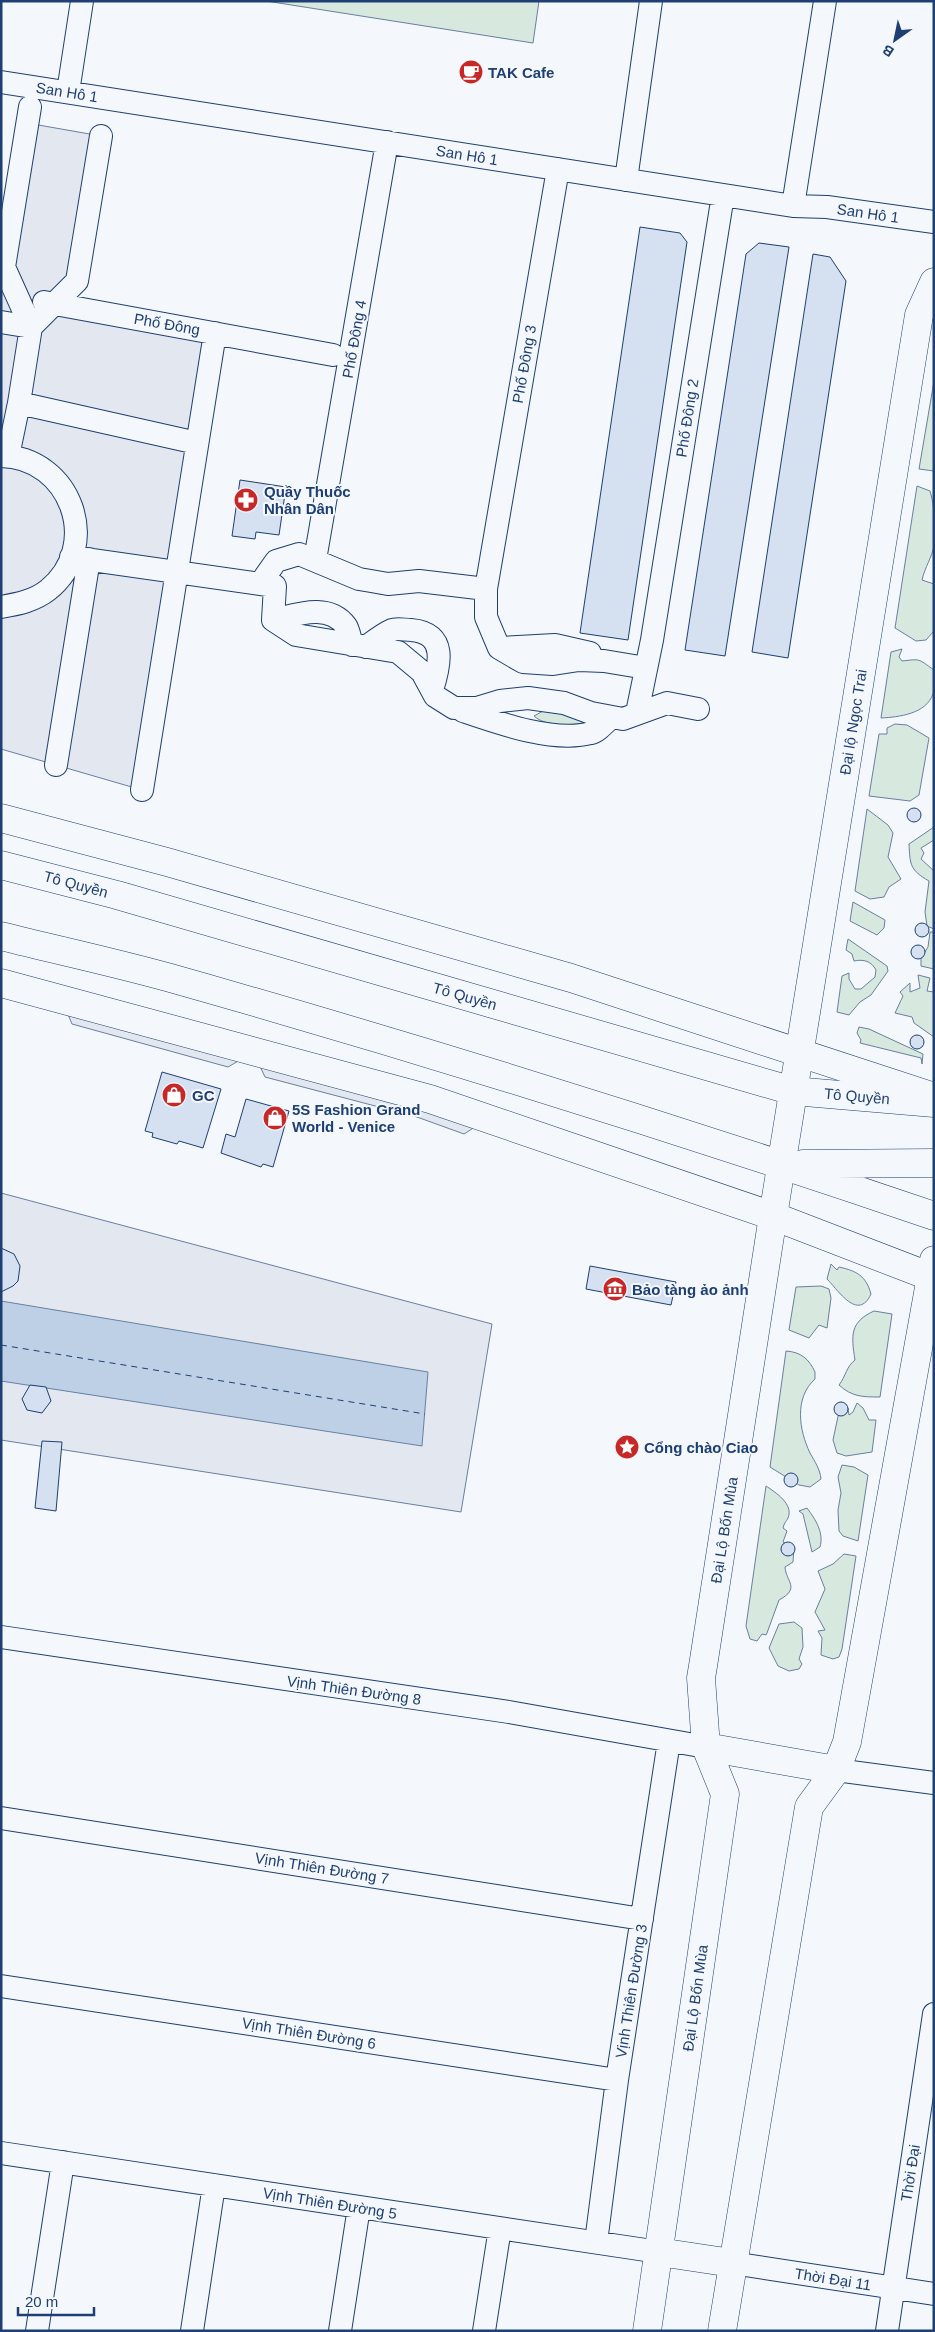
<svg xmlns="http://www.w3.org/2000/svg" width="935" height="2332" viewBox="0 0 935 2332" font-family="Helvetica,sans-serif">
<style>
.green{fill:#d7e8df;stroke:#687fa3}
.parking{fill:#e3e8f0;stroke:#687fa3}
.water{fill:#bed0e5;stroke:#687fa3}
.lines{fill:none;stroke-linecap:round;stroke-linejoin:round}
.ferry{stroke:#1d3f73;stroke-width:1;stroke-dasharray:6 5;stroke-linecap:butt}
.building{fill:#d5e0f0;stroke:#1d3f73}
.street-casing{stroke:#1d3f73;stroke-width:24}
.secondary-casing{stroke:#1d3f73;stroke-width:29}
.primary-casing{stroke:#1d3f73;stroke-width:29}
.street{stroke:#f4f7fb;stroke-width:22}
.secondary{stroke:#f4f7fb;stroke-width:28}
.primary{stroke:#f4f7fb;stroke-width:28}
.labels{text-anchor:middle;dominant-baseline:central;stroke-width:4;stroke-linejoin:round;paint-order:stroke}
.poi-label{font-size:15px;font-weight:bold;fill:#1d3f73;stroke:#f4f7fb;text-anchor:start}
.street-label{font-size:15px;fill:#1d3f73;stroke:#f4f7fb}
</style>
<rect width="100%" height="100%" fill="#f4f7fb"/>
<!-- green -->
<path class="green" d="M 266,1 L 539,1 L 533,43 Z
M 934,381 L 934,471 L 919,469 Z
M 917,486 L 930,491 C 935,506 935,530 934,546 C 932,557 925,567 922,580 L 934,584 L 934,631 L 926,640 L 916,641 L 895,628 Z
M 902,649 L 899,657 L 902,661 C 921,659 917,658 934,670 C 934,677 935,687 933,694 C 926,714 899,717 881,718 L 891,652 Z
M 543,711 L 583,717 L 585,723 C 570,725 546,727 534,716 Z
M 895,724 L 907,725 L 929,738 L 919,795 L 910,801 L 869,796 L 879,734 L 887,734 L 887,728 Z
M 867,809 L 888,825 L 893,833 L 888,857 L 901,879 L 889,887 L 884,897 L 870,899 L 855,891 Z
M 934,827 L 934,840 L 921,848 L 924,853 L 921,859 L 934,871 L 934,929 L 927,926 L 925,912 L 929,881 C 910,870 910,865 909,844 Z
M 853,902 L 885,920 L 884,928 L 877,935 L 850,921 Z
M 930,932 L 934,932 L 934,969 L 921,966 L 921,958 L 928,947 Z
M 848,939 L 887,966 L 888,971 L 871,995 L 860,1002 L 849,1015 L 837,1012 L 842,976 L 849,973 L 849,979 L 855,989 L 861,989 L 875,977 L 876,970 C 871,961 864,959 854,961 L 852,954 L 846,950 Z
M 918,975 L 930,978 L 927,991 L 934,992 L 934,1037 L 914,1023 L 912,1017 L 895,1013 L 903,996 L 900,992 L 910,983 L 910,992 L 920,988 Z
M 859,1027 L 869,1029 L 923,1054 L 922,1064 L 921,1058 L 860,1043 L 861,1040 L 857,1033 Z
M 831,1264 L 837,1270 L 839,1267 C 857,1271 866,1276 871,1294 C 858,1322 838,1290 827,1279 Z
M 821,1286 L 829,1289 L 831,1298 L 827,1328 L 819,1325 L 809,1338 L 789,1330 L 796,1287 Z
M 874,1311 L 892,1314 L 880,1397 C 863,1397 852,1397 839,1385 C 846,1376 846,1367 855,1360 C 851,1335 850,1322 874,1311 Z
M 786,1351 C 801,1352 809,1359 815,1372 L 815,1379 C 794,1398 799,1430 810,1453 C 815,1462 820,1469 821,1479 L 810,1487 L 799,1485 L 770,1467 Z
M 857,1403 L 863,1408 L 869,1420 L 876,1420 L 872,1452 L 846,1456 L 837,1453 L 833,1440 L 840,1407 L 848,1408 L 849,1415 L 853,1412 Z
M 842,1465 L 854,1467 L 868,1475 L 858,1541 L 843,1536 L 839,1531 L 838,1510 L 841,1493 L 838,1477 Z
M 766,1486 C 775,1492 794,1504 788,1518 C 786,1522 784,1523 783,1528 L 787,1531 L 783,1542 L 794,1547 L 793,1562 L 785,1567 C 786,1582 801,1588 779,1600 L 767,1633 L 766,1635 L 762,1634 L 757,1641 L 750,1639 L 746,1626 Z
M 807,1508 C 816,1520 824,1533 820,1547 L 812,1552 L 803,1514 L 799,1511 Z
M 844,1554 L 856,1556 L 842,1649 L 839,1657 L 833,1659 L 821,1655 L 822,1638 L 818,1631 L 825,1630 L 815,1612 L 825,1589 L 818,1571 L 833,1564 Z
M 794,1622 L 802,1628 L 803,1647 L 799,1659 L 802,1664 L 799,1669 L 789,1671 L 778,1666 L 769,1648 L 779,1624 Z"/>
<!-- parking -->
<path class="parking" d="M 27,123 L 101,136 L 73,307 L 215,333 L 142,790 L 1,749 L 1,293 Z
M 67,1012 L 240,1060 L 228,1067 L 72,1024 Z
M 258,1062 L 478,1125 L 464,1134 L 417,1117 L 265,1077 Z
M 1,1193 L 492,1324 L 461,1512 L 1,1440 Z"/>
<!-- water -->
<path class="water" d="M 1,1301 L 428,1372 L 422,1446 L 1,1381 Z"/>
<g class="lines">
<!-- ferry -->
<path class="ferry" d="M 1,1345 L 425,1414"/>
</g>
<!-- building -->
<path class="building" d="M 640,227 L 680,233 L 687,242 L 628,640 L 580,633 Z
M 759,243 L 789,247 L 725,656 L 685,650 L 746,254 Z
M 813,254 L 830,257 L 846,281 L 788,658 L 752,652 Z
M 240,480 L 286,487 L 279,535 L 256,532 L 255,539 L 232,536 Z
M907 815a7 7 0 1 1 14 0a7 7 0 1 1-14 0Z
M915 930a7 7 0 1 1 14 0a7 7 0 1 1-14 0Z
M911 952a7 7 0 1 1 14 0a7 7 0 1 1-14 0Z
M910 1042a7 7 0 1 1 14 0a7 7 0 1 1-14 0Z
M 162,1072 L 221,1089 L 203,1148 L 179,1141 L 177,1144 L 152,1137 L 153,1133 L 145,1131 Z
M 246,1099 L 289,1111 L 273,1167 L 263,1164 L 261,1167 L 221,1153 L 226,1134 L 235,1137 Z
M 1,1248 L 14,1254 L 20,1266 L 18,1281 L 13,1286 L 1,1292 Z
M 590,1266 L 676,1282 L 671,1305 L 586,1289 Z
M 30,1385 L 46,1387 L 51,1401 L 42,1413 L 27,1410 L 22,1399 Z
M834 1409a7 7 0 1 1 14 0a7 7 0 1 1-14 0Z
M 42,1441 L 62,1442 L 56,1511 L 35,1508 Z
M784 1480a7 7 0 1 1 14 0a7 7 0 1 1-14 0Z
M781 1549a7 7 0 1 1 14 0a7 7 0 1 1-14 0Z"/>
<g class="lines">
<defs>
<path id="street" d="M 1,82 L 793,206 L 827,207 L 934,222
M 68,92 L 82,1
M 30,107 L 4,267 L 31,327 L 77,281 L 101,136
M 626,180 L 651,1
M 793,206 L 825,1
M 44,302 L 333,355
M 1,322 L 31,327 L 19,403 L 8,456
M 19,403 L 197,443
M 1,456 C 71,457 103,546 48,590 C 34,601 18,604 1,607
M 71,557 L 275,586 L 273,620 L 296,635 L 398,652 L 422,672 L 435,696 L 454,708 L 477,708 L 500,701 L 528,698 L 564,703 L 591,713 L 623,719 L 667,703 L 698,709
M 315,560 L 387,142
M 260,584 L 276,561 L 299,554 L 359,579 L 371,581 L 388,584 L 419,581 L 486,589 L 486,617 L 499,648 L 523,662 L 553,664 L 579,660 L 604,661 L 646,668
M 486,589 L 558,169
M 273,620 C 296,615 328,602 346,626 C 349,630 350,639 352,645
M 366,647 C 374,641 383,634 392,630 C 397,628 405,630 411,630 C 448,633 440,665 432,690
M 501,648 L 555,645 L 590,653
M 463,711 C 498,723 554,743 591,733 C 598,732 606,721 612,717
M 637,713 L 652,640 L 723,195
M 56,765 L 89,559
M 142,790 L 215,333
M 1,1637 L 509,1712 L 706,1747
M 836,1770 L 934,1783
M 1,1818 L 642,1919
M 1,1986 L 617,2080
M 1,2153 L 659,2252
M 596,2242 L 617,2080 L 669,1741
M 732,2263 L 934,2294
M 37,2331 L 63,2162
M 192,2331 L 214,2185
M 340,2331 L 359,2207
M 484,2331 L 500,2228
M 887,2331 L 934,2014"/>
<path id="secondary" d="M 1,818 L 167,862 L 571,978 L 934,1097
M 1,983 L 430,1099 L 773,1216
M 706,1747 L 836,1770
M 659,2252 L 732,2263
M 647,2331 L 725,1794 L 706,1747 L 701,1678 L 703,1666 L 773,1216 L 919,315 L 934,282
M 722,2331 L 809,1807 L 836,1770 L 847,1742 L 934,1260"/>
<path id="primary" d="M 1,865 L 117,895 L 793,1091 L 934,1103
M 1,936 C 57,950 113,962 167,977 C 425,1050 681,1130 934,1216
M 803,1164 L 934,1163
M 773,1216 L 934,1278"/>
</defs>
<!-- street casing -->
<use href="#street" class="street-casing"/>
<!-- secondary casing -->
<use href="#secondary" class="secondary-casing"/>
<!-- primary casing -->
<use href="#primary" class="primary-casing"/>
<!-- street -->
<use href="#street" class="street"/>
<!-- secondary -->
<use href="#secondary" class="secondary"/>
<!-- primary -->
<use href="#primary" class="primary"/>
</g>
<!-- icons -->
<defs>
<symbol id="cafe-disc" viewBox="-11 -11 22 22"><circle r="9.5" fill="#c62828" stroke="#f4f7fb"/><path d="M-5.5-4.5H6V0H3Q3 3.5 0 3.5H-2.5Q-5.5 3.5-5.5 0ZM3-3.2v2h1.7v-2ZM-6 4.5H4V6H-6Z" fill="#fff"/></symbol>
<symbol id="pharmacy-disc" viewBox="-11 -11 22 22"><circle r="9.5" fill="#c62828" stroke="#f4f7fb"/><path d="M-2-6h4v4h4v4h-4v4h-4v-4h-4v-4h4Z" fill="#fff"/></symbol>
<symbol id="shop-disc" viewBox="-11 -11 22 22"><circle r="9.5" fill="#c62828" stroke="#f4f7fb"/><path d="M-5-2.5h2.3a2.7 3.5 0 0 1 5.4 0H5L5.5 6h-11ZM-1.5-2.5h3a1.5 2.3 0 0 0-3 0Z" fill="#fff"/></symbol>
<symbol id="museum-disc" viewBox="-11 -11 22 22"><circle r="9.5" fill="#c62828" stroke="#f4f7fb"/><path d="M0-6L6-3V-2H-6V-3ZM-5-1h2V3h-2ZM-1-1h2V3h-2ZM3-1h2V3H3ZM-6 4H6V6H-6Z" fill="#fff"/></symbol>
<symbol id="sight-disc" viewBox="-11 -11 22 22"><circle r="9.5" fill="#c62828" stroke="#f4f7fb"/><path d="M0-6L1.8-2.2L6-1.7L2.9 1.2L3.7 5.4L0 3.3L-3.7 5.4L-2.9 1.2L-6-1.7L-1.8-2.2Z" fill="#fff"/></symbol>
</defs>
<g fill-rule="evenodd">
<use href="#cafe-disc" x="457" y="58" width="28" height="28"/>
<use href="#pharmacy-disc" x="232" y="486" width="28" height="28"/>
<use href="#shop-disc" x="160" y="1081" width="28" height="28"/>
<use href="#shop-disc" x="261" y="1104" width="28" height="28"/>
<use href="#museum-disc" x="601" y="1275" width="28" height="28"/>
<use href="#sight-disc" x="613" y="1433" width="28" height="28"/>
</g>
<g class="labels">
<!-- poi labels -->
<g class="poi-label">
<text x="488" y="72">TAK Cafe</text>
<text x="264" y="491">Quầy Thuốc<tspan x="264" dy="17">Nhân Dân</tspan></text>
<text x="192" y="1095">GC</text>
<text x="292" y="1109">5S Fashion Grand<tspan x="292" dy="17">World - Venice</tspan></text>
<text x="632" y="1289">Bảo tàng ảo ảnh</text>
<text x="644" y="1447">Cổng chào Ciao</text>
</g>
<!-- street labels -->
<g class="street-label">
<text transform="translate(67 92) rotate(9)">San Hô 1</text>
<text transform="translate(467 155) rotate(9)">San Hô 1</text>
<text transform="translate(868 213) rotate(8)">San Hô 1</text>
<text transform="translate(167 324) rotate(10)">Phố Đông</text>
<text transform="translate(354 339) rotate(-80)">Phố Đông 4</text>
<text transform="translate(524 364) rotate(-80)">Phố Đông 3</text>
<text transform="translate(687 418) rotate(-81)">Phố Đông 2</text>
<text transform="translate(853 722) rotate(-81)">Đại lộ Ngọc Trai</text>
<text transform="translate(76 884) rotate(15)">Tô Quyền</text>
<text transform="translate(465 996) rotate(16)">Tô Quyền</text>
<text transform="translate(857 1096) rotate(5)">Tô Quyền</text>
<text transform="translate(724 1530) rotate(-81)">Đại Lộ Bốn Mùa</text>
<text transform="translate(354 1690) rotate(8)">Vịnh Thiên Đường 8</text>
<text transform="translate(322 1868) rotate(9)">Vịnh Thiên Đường 7</text>
<text transform="translate(631 1991) rotate(-81)">Vịnh Thiên Đường 3</text>
<text transform="translate(695 1998) rotate(-82)">Đại Lộ Bốn Mùa</text>
<text transform="translate(309 2033) rotate(9)">Vịnh Thiên Đường 6</text>
<text transform="translate(910 2173) rotate(-81)">Thời Đại</text>
<text transform="translate(330 2203) rotate(9)">Vịnh Thiên Đường 5</text>
<text transform="translate(833 2279) rotate(9)">Thời Đại 11</text>
</g>
</g>
<!-- border -->
<rect width="935" height="2332" fill="none" stroke="#1d3f73" stroke-width="5"/>
<!-- north arrow -->
<g transform="translate(895 40) rotate(213)" stroke="#f4f7fb" stroke-width="4" paint-order="stroke">
<path d="M0-4L9 19L0 12L-9 19Z" fill="#1d3f73"/>
<text y="-8" font-size="14" font-weight="bold" text-anchor="middle" fill="#1d3f73">B</text>
</g>
<!-- scale -->
<path d="M18 2307v8h76v-8" fill="none" stroke="#1d3f73" stroke-width="2.5"/>
<text x="25" y="2307" font-size="15" fill="#1d3f73" stroke="#f4f7fb" stroke-width="4" paint-order="stroke">20 m</text>
</svg>
